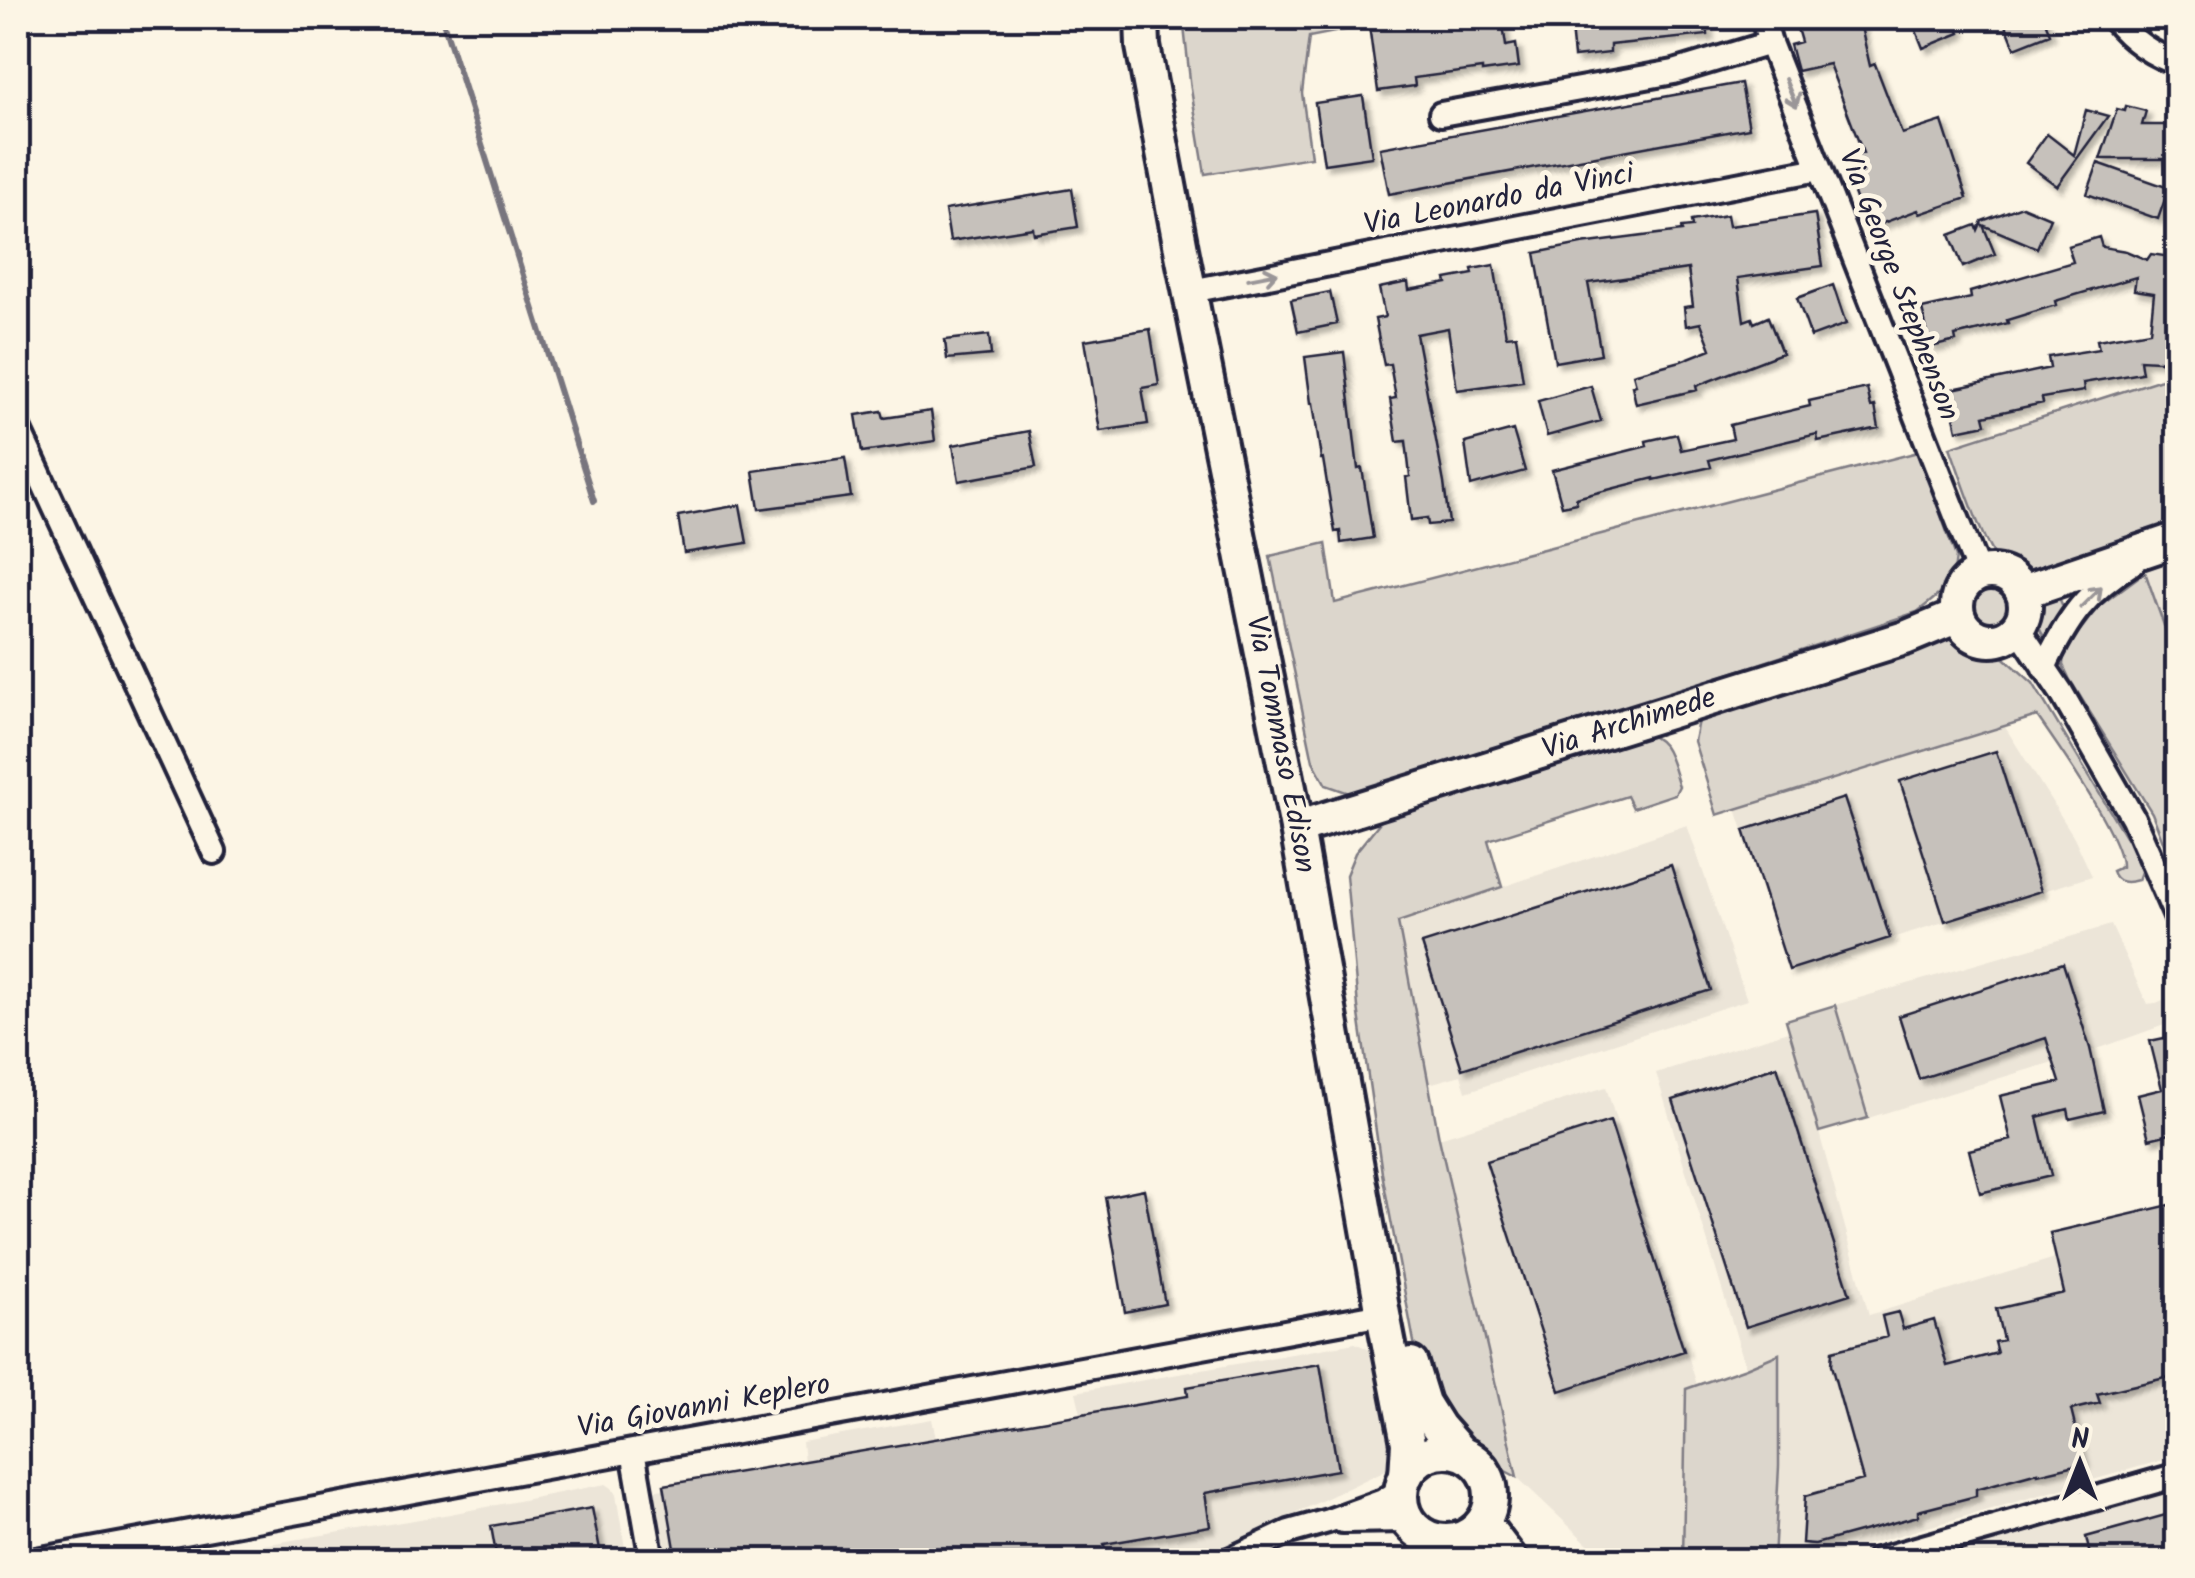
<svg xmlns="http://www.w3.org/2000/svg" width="2195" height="1578" viewBox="0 0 2195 1578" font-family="Kalam,sans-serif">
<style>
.built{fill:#ece5d8}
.green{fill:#dcd6cc;stroke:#7f7c84;stroke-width:2.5}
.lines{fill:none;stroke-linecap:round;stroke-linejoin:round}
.stream{stroke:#78757e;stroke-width:6}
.building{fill:#c6c1bb;stroke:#22223b;stroke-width:2.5;filter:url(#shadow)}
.street-casing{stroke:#22223b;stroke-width:30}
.secondary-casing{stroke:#22223b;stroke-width:40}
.street{stroke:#fcf5e5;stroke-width:22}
.secondary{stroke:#fcf5e5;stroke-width:32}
.oneway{stroke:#9a9698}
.labels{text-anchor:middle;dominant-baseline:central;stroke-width:10;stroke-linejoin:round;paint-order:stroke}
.street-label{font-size:30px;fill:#22223b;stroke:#fcf5e5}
</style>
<defs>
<filter id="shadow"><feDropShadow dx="5" dy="5" stdDeviation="2.5" flood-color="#0004"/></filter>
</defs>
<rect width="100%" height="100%" fill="#fcf5e5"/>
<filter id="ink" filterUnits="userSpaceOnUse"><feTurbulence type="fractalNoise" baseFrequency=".01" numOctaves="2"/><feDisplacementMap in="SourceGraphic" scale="20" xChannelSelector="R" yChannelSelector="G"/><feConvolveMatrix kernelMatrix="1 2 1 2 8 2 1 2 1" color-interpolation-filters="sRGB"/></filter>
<g filter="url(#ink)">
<!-- built -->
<path class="built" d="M 2177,555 L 2177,662 L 2145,572 Z
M 2005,727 L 2074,837 L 2092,876 L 1789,970 L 1736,809 Z
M 1687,825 L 1747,1000 L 1466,1092 L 1461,1075 L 1429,1084 L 1398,922 Z
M 2111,925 L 2147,1004 L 2156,1003 L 2177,994 L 2178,1020 L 2103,1047 L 1868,1118 L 1835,1005 Z
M 1791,1030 L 1869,1315 L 2055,1258 L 2165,1228 L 2177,1245 L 2177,1456 L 1812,1560 L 1774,1560 L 1779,1466 L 1779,1355 L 1746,1368 L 1656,1073 Z
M 1606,1087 L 1697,1385 L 1686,1389 L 1683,1560 L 1605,1560 L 1517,1477 L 1439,1138 Z
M 1355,1343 L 1368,1349 L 1378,1360 L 1397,1461 L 1394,1466 L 1198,1560 L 661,1560 L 649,1491 L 665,1489 L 665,1485 L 804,1462 L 802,1442 L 932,1419 L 936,1439 L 1081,1414 L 1076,1392 Z
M 606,1484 L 612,1488 L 616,1495 L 627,1560 L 172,1560 L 450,1514 Z
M 2177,1488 L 2177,1560 L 1929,1560 L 1998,1540 Z
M 1418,1541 L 1455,1550 L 1467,1560 L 1417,1560 Z"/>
<!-- green -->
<path class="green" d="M 1183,18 L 1343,18 L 1345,30 L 1309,37 L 1302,93 L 1311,157 L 1205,174 L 1191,89 Z
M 2177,374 L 2177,530 L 2037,574 C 2024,574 2010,572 2000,563 C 1984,549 1959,471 1950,447 Z
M 1918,452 L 1956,557 C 1954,586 1938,596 1917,612 L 1367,792 L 1349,793 L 1326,785 L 1313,761 L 1270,556 L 1326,543 L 1335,603 Z
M 2145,572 L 2177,662 L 2177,877 L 2152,813 L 2070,680 L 2063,665 L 2064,651 L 2099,606 Z
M 2054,586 L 2064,609 L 2046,640 C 2029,614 2032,606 2054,586 Z
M1973 606a18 18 0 1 1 36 0a18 18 0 1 1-36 0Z
M 1952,636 L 1969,645 L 1998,652 L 2033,683 L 2125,836 L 2138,851 L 2144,864 L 2138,880 C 2127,883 2116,884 2112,871 L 2121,867 C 2123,839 2056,743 2037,716 L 1717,815 L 1694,741 L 1698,720 L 1711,708 Z
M 1638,732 C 1669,737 1670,760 1679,786 L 1675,794 L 1633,808 L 1627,796 L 1488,840 L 1502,887 L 1398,922 L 1439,1138 L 1517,1477 L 1494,1465 L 1447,1426 L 1417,1358 L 1382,1173 L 1358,1007 L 1346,875 L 1355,853 L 1380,822 L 1413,803 Z
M 1835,1005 L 1868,1118 L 1819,1132 L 1786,1020 Z
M 1779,1354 L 1779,1466 L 1774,1560 L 1683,1560 L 1686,1389 L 1746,1368 Z"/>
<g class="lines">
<!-- stream -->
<path class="stream" d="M 442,18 L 594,501"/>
</g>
<!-- building -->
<path class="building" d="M 1368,18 L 1502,18 L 1506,46 L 1516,44 L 1519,67 L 1482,72 L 1482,69 L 1414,78 L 1415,86 L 1378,91 Z
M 1570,18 L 1707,18 L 1708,35 L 1610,45 L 1610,53 L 1574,57 Z
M 1794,18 L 1859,18 L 1870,66 L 1875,64 L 1902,134 L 1942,121 L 1967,198 L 1920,214 L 1918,210 L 1867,229 L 1842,160 L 1863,153 L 1829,64 L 1797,71 L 1790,45 L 1801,42 Z
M 1911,18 L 1954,18 L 1960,33 L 1923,48 Z
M 2003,18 L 2044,18 L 2050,34 L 2015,48 Z
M 1741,83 L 1749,128 L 1389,194 L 1380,148 Z
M 1363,96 L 1372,157 L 1324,164 L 1315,103 Z
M 2126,106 L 2146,111 L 2142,125 L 2178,125 L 2178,159 L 2100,159 L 2117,109 L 2125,111 Z
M 2086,110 L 2108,116 L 2057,186 L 2026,163 L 2047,134 L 2074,155 Z
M 2098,163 L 2169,188 L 2158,219 L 2087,194 Z
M 1072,189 L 1078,227 L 1034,234 L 1033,228 L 950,241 L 945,210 Z
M 2022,206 L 2050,218 L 2037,248 L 1983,225 L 1995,254 L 1963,267 L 1950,235 L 1976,225 L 1978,230 L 1982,221 Z
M 1815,214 L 1823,266 L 1738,278 L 1744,321 L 1752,318 L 1754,323 L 1768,317 L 1782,353 L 1696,386 L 1697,390 L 1636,404 L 1632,386 L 1636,385 L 1633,374 L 1681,361 L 1711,349 L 1701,323 L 1686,326 L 1684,307 L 1693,306 L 1688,269 L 1588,283 L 1601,354 L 1555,362 L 1535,253 L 1581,244 L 1682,231 L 1681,228 L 1692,227 L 1691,221 L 1727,215 L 1729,226 Z
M 2099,237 L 2102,247 L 2126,251 L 2147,260 L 2151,254 L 2178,258 L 2178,358 L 2175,362 L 2140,360 L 2142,373 L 2083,383 L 2084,391 L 2042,398 L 2043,403 L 1984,416 L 1986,424 L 1957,430 L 1948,390 L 2050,368 L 2048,357 L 2099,349 L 2097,340 L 2150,331 L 2154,293 L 2134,290 L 2136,277 L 2055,301 L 2056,305 L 2007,320 L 2008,323 L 1955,336 L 1956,341 L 1931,347 L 1922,309 L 1971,298 L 1970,292 L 2073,262 L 2068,246 Z
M 1494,265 L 1506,336 L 1516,335 L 1523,381 L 1457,390 L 1448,328 L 1416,334 L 1444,483 L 1449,523 L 1428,525 L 1427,518 L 1411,520 L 1406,477 L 1410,476 L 1406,441 L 1397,442 L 1390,399 L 1396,398 L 1390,364 L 1384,365 L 1375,319 L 1385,317 L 1379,288 L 1408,282 L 1409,290 L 1447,283 L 1446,279 L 1473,274 L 1472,269 Z
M 1833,285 L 1846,324 L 1811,337 L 1797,298 Z
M 1330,292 L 1337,324 L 1298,332 L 1291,300 Z
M 1150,329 L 1159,385 L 1142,388 L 1148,424 L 1100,431 L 1085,340 Z
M 989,335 L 991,355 L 947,359 L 945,340 Z
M 1344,352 L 1358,469 L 1362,468 L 1373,538 L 1341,543 L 1340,531 L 1335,532 L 1323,459 L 1321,459 L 1313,403 L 1311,403 L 1305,357 Z
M 1591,386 L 1601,421 L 1547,436 L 1538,401 Z
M 1867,388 L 1871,407 L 1875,406 L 1879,428 L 1818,441 L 1817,434 L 1709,460 L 1711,467 L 1654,480 L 1654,478 L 1576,498 L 1577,503 L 1562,506 L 1552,470 L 1647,446 L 1646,441 L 1677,434 L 1681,450 L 1733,439 L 1730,425 L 1810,406 L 1809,401 Z
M 882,411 L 884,418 L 931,411 L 935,441 L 862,452 L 856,415 Z
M 1513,430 L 1525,471 L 1471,486 L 1465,443 Z
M 1029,431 L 1036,467 L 959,481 L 953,445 Z
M 845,458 L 851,497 L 759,509 L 753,471 Z
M 740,505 L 747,543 L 684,553 L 678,516 Z
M 1996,751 L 2041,891 L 1945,921 L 1900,781 Z
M 1844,798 L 1890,938 L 1789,970 L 1744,830 Z
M 1671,865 L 1711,990 L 1462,1069 L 1422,944 Z
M 2063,963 L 2090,1048 L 2104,1111 L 2070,1119 L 2068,1109 L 2037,1117 L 2051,1176 L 1980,1193 L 1969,1150 L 2011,1140 L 2000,1096 L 2060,1082 L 2046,1038 L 1919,1079 L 1899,1016 Z
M 2178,1035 L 2178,1132 L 2149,1139 L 2138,1095 L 2162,1089 L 2150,1041 Z
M 1777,1066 L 1850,1294 L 1746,1327 L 1673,1100 Z
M 1610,1121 L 1684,1351 L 1560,1391 L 1486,1161 Z
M 1144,1189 L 1165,1304 L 1125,1312 L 1105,1197 Z
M 2178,1203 L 2178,1375 L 2097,1394 L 2100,1403 L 2071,1410 L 2084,1463 L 2038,1474 L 2038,1472 L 1976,1489 L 1976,1496 L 1918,1511 L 1918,1516 L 1815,1544 L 1802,1543 L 1805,1496 L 1863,1480 L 1831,1365 L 1832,1351 L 1887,1337 L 1882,1316 L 1898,1312 L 1903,1329 L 1934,1320 L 1947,1366 L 1997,1353 L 1994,1342 L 2003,1340 L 1996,1309 L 2064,1293 L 2050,1233 Z
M 1320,1364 L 1338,1470 L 1205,1493 L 1210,1526 L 1104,1544 L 1107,1560 L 677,1560 L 664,1485 L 1188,1396 L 1187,1387 Z
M 592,1508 L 602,1560 L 497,1560 L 491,1526 Z
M 2169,1514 L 2173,1530 L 2178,1529 L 2178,1560 L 2091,1560 L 2086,1537 Z"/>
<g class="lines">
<defs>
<path id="street" d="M 1763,18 L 1770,43 L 1979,574
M 2113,18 C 2130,39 2151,55 2178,63
M 1441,114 L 1674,72 L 1770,43
M 1191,291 L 1819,169
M 18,428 L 214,852
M 2018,628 L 2061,692 L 2133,818 L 2178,921
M 2044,668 C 2068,617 2086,592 2134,562
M 633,1451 L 652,1560
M 1342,1521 L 1408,1520
M 36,1560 L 1383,1314
M 1229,1560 L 1289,1532 L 1328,1521 L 1383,1501 L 1401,1490
M 1877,1560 L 2178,1475"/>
<g id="secondary">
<path id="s1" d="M 1142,18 L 1143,46 L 1181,249 L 1297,828 L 1383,1314 L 1408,1443 L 1406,1475"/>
<circle cx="1991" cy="606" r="34"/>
<path d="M 2022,592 L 2178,539"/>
<path id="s2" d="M 1297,828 L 1905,638 L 1958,616"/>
<path d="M 1411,1364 L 1423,1403 L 1438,1427 L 1460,1452"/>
<circle cx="1446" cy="1496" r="45"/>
<path d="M 1483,1523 L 1511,1560"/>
<path d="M 1457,1540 L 1480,1560"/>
</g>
</defs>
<!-- street casing -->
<use href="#street" class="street-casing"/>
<!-- secondary casing -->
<use href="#secondary" class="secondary-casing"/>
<!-- street -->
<use href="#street" class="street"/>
<!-- secondary -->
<use href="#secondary" class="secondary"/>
</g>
<!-- one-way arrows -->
<defs><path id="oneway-shaft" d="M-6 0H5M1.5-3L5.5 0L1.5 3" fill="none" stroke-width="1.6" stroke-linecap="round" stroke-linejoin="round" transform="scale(2.5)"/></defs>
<g class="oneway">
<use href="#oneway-shaft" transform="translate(1791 93) rotate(67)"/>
<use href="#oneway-shaft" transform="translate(1263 276) rotate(-11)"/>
<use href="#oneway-shaft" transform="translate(2091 597) rotate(-45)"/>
</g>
</g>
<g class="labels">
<!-- street labels -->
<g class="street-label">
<text transform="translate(1499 200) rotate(-11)">Via Leonardo da Vinci</text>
<text transform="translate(1898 285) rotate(69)">Via George Stephenson</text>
<text stroke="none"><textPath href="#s2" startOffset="348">Via Archimede</textPath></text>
<text stroke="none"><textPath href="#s1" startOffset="740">Via Tommaso Edison</textPath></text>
<text transform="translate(704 1407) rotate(-10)">Via Giovanni Keplero</text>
</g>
</g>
<!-- margin -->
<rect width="2195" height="1578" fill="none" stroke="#fcf5e5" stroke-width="60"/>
<rect x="30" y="30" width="2135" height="1518" fill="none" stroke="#22223b" stroke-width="4" filter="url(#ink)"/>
<!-- north arrow -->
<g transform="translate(2080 1463)" stroke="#fcf5e5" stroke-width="8" paint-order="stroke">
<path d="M0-8L18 38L0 25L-18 38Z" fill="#22223b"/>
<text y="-15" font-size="28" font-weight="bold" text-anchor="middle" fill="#22223b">N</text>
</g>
</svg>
